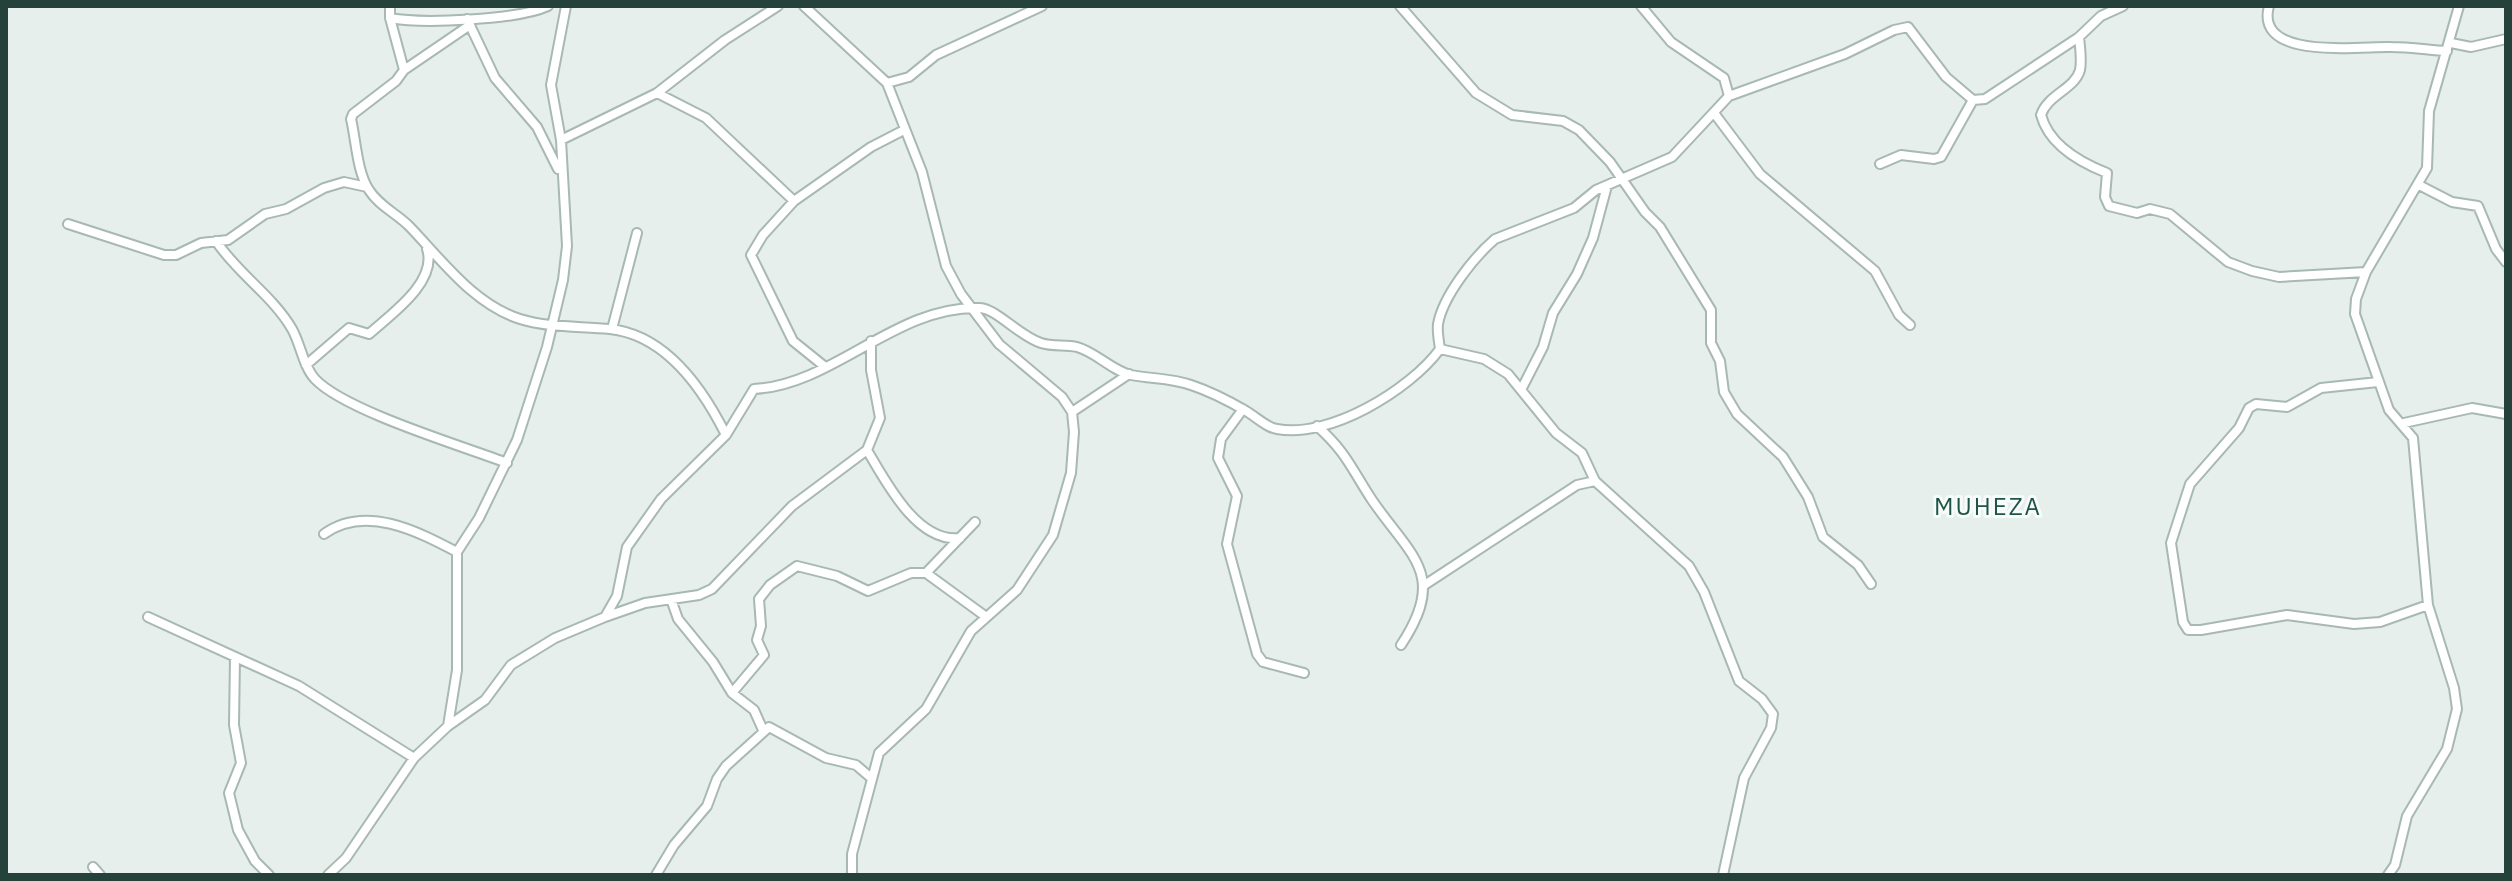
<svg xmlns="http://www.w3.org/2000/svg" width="2512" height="881" viewBox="0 0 2512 881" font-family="'IBM Plex Sans',sans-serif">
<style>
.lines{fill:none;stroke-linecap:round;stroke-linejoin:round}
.street-casing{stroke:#a8b8b2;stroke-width:12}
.street{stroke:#fff;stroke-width:8}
.labels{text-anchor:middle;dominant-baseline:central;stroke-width:6;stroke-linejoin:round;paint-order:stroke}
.quarter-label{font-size:24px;letter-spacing:2px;fill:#1f5548;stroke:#f7fbf9}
</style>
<rect width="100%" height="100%" fill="#e6efeb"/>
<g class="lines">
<defs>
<path id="street" d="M 390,6 L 390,18 L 404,70
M 804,6 L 887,83 L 922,172 L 946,266 L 961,294 L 999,344 L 1062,397 L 1072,412 L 1074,432 L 1071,473 L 1053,535 L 1017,590 L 971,631 L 926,709 L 879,753 L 852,854 L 852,875
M 1400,6 L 1476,93 L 1512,115 L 1563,121 L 1579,130 L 1610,162 L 1645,212 L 1660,227 L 1711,310 L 1711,343 L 1720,361 L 1724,392 L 1737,414 L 1783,457 L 1808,497 L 1823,537 L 1858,565 L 1871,584
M 1641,6 L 1671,42 L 1724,78 L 1729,96
M 2269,6 C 2254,61 2360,46 2391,47 C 2410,47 2429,50 2447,51
M 390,18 C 422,24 518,20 548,6
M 467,19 L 495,78 L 537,127 L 558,169
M 470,25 L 404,70 L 396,81 L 353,114 L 351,119 C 356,140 357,172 369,190 C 379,206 396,213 409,226 C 441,259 473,304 520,319 C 549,328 580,326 610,329 C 666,335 703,389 726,435
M 2079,37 C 2080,47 2082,60 2080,70 C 2075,89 2047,95 2041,115 C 2049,145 2079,162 2107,173 L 2105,197 L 2109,206 L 2137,213 L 2150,209 L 2170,214 L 2228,262 L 2252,271 L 2279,277 L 2366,272
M 2451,43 L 2471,47 L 2506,39
M 887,83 L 909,77 L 936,55 L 1042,6
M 657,93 L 706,118 L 794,201
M 1714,113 L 1760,174 L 1875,271 L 1899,315 L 1910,325
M 561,140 L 657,93 L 725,40 L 778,6
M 1880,164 L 1901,155 L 1934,159 L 1941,157 L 1973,100
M 2419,185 L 2452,202 L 2478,206 L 2496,249 L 2506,262
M 68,224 L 164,255 L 176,255 L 201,243 L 228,240 L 265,214 L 286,209 L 324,188 L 344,182 L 367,187
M 216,241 C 237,273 273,296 292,329 C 301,345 303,366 315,379 C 345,411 463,446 507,463
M 612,329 L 637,233
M 871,341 L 871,370 L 880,418 L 867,450 C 886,482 917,543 960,538
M 1440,349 L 1484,359 L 1508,374 L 1556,433 L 1582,453 L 1595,481 L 1689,566 L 1704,592 L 1739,681 L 1762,699 L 1773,714 L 1771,728 L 1744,778 L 1723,875
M 306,365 L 349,328 L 369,334 C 390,315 438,282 427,249
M 824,366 L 793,341 L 751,255 L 763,235 L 794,201 L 871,147 L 904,130
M 2378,382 L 2321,388 L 2287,407 L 2256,404 L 2249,408 L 2239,428 L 2190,484 L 2171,543 L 2183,622 L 2188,630 L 2201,630 L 2287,615 L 2354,624 L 2380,622 L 2428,605
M 1522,388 L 1543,347 L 1553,313 L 1577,274 L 1593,238 L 1607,186
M 1243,409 L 1221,439 L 1218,458 L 1237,496 L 1227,544 L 1257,654 L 1263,662 L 1304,673
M 1072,412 L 1129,374
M 2404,423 L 2472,408 L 2506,414
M 1317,426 C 1347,453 1351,468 1372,500 C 1411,557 1448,574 1401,645
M 324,534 C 365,504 417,531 457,552
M 926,573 L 975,522
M 1423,586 L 1577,485 L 1595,481
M 671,599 L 678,619 L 713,662 L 732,693 L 754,710 L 763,730
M 148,617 L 299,686 L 414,758
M 605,617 L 645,603 L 699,595 L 712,589 L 792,506 L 867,450
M 235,657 L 234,725 L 241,763 L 229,793 L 238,830 L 255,861 L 269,875
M 732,693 L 764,655 L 757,640 L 761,626 L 759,599 L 770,585 L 797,566 L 837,576 L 868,591 L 911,573 L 926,573 L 985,616
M 448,726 L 485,700 L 511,665 L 555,638 L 605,617 L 617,596 L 627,547 L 661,499 L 726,435 L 754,389 C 834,385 896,305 980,308 C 997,309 1019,336 1041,343 C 1053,347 1066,344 1077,347 C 1096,352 1112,371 1131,375 C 1152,379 1171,378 1191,385 C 1209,391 1229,401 1246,411 C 1255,416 1267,428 1277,429 C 1329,439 1410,390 1440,349 C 1439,341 1437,332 1438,324 C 1443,296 1474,257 1495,239 L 1574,208 L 1596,190 L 1672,157 L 1729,96 L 1845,54 L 1894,30 L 1908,27 L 1946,77 L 1973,100 L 1985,99 L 2079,37 L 2101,16 L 2123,6
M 93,867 L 100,875
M 328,875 L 346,858 L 414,758 L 448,726 L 457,670 L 457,552 L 479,518 L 517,440 L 547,347 L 563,280 L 567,246 L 561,140 L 551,85 L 566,6
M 656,875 L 674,845 L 707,806 L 717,779 L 726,766 L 769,727 L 826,758 L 856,765 L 870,777
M 2388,875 L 2395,865 L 2407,816 L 2447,749 L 2457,709 L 2454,688 L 2428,605 L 2413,438 L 2389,410 L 2355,314 L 2356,299 L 2366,272 L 2427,168 L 2429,111 L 2459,6"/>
</defs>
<!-- street casing -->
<use href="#street" class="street-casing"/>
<!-- street -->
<use href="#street" class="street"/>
</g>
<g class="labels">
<!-- quarter labels -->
<g class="quarter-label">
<text x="1988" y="506">MUHEZA</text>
</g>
</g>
<!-- border -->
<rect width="2512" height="881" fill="none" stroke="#24423a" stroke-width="16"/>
</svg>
